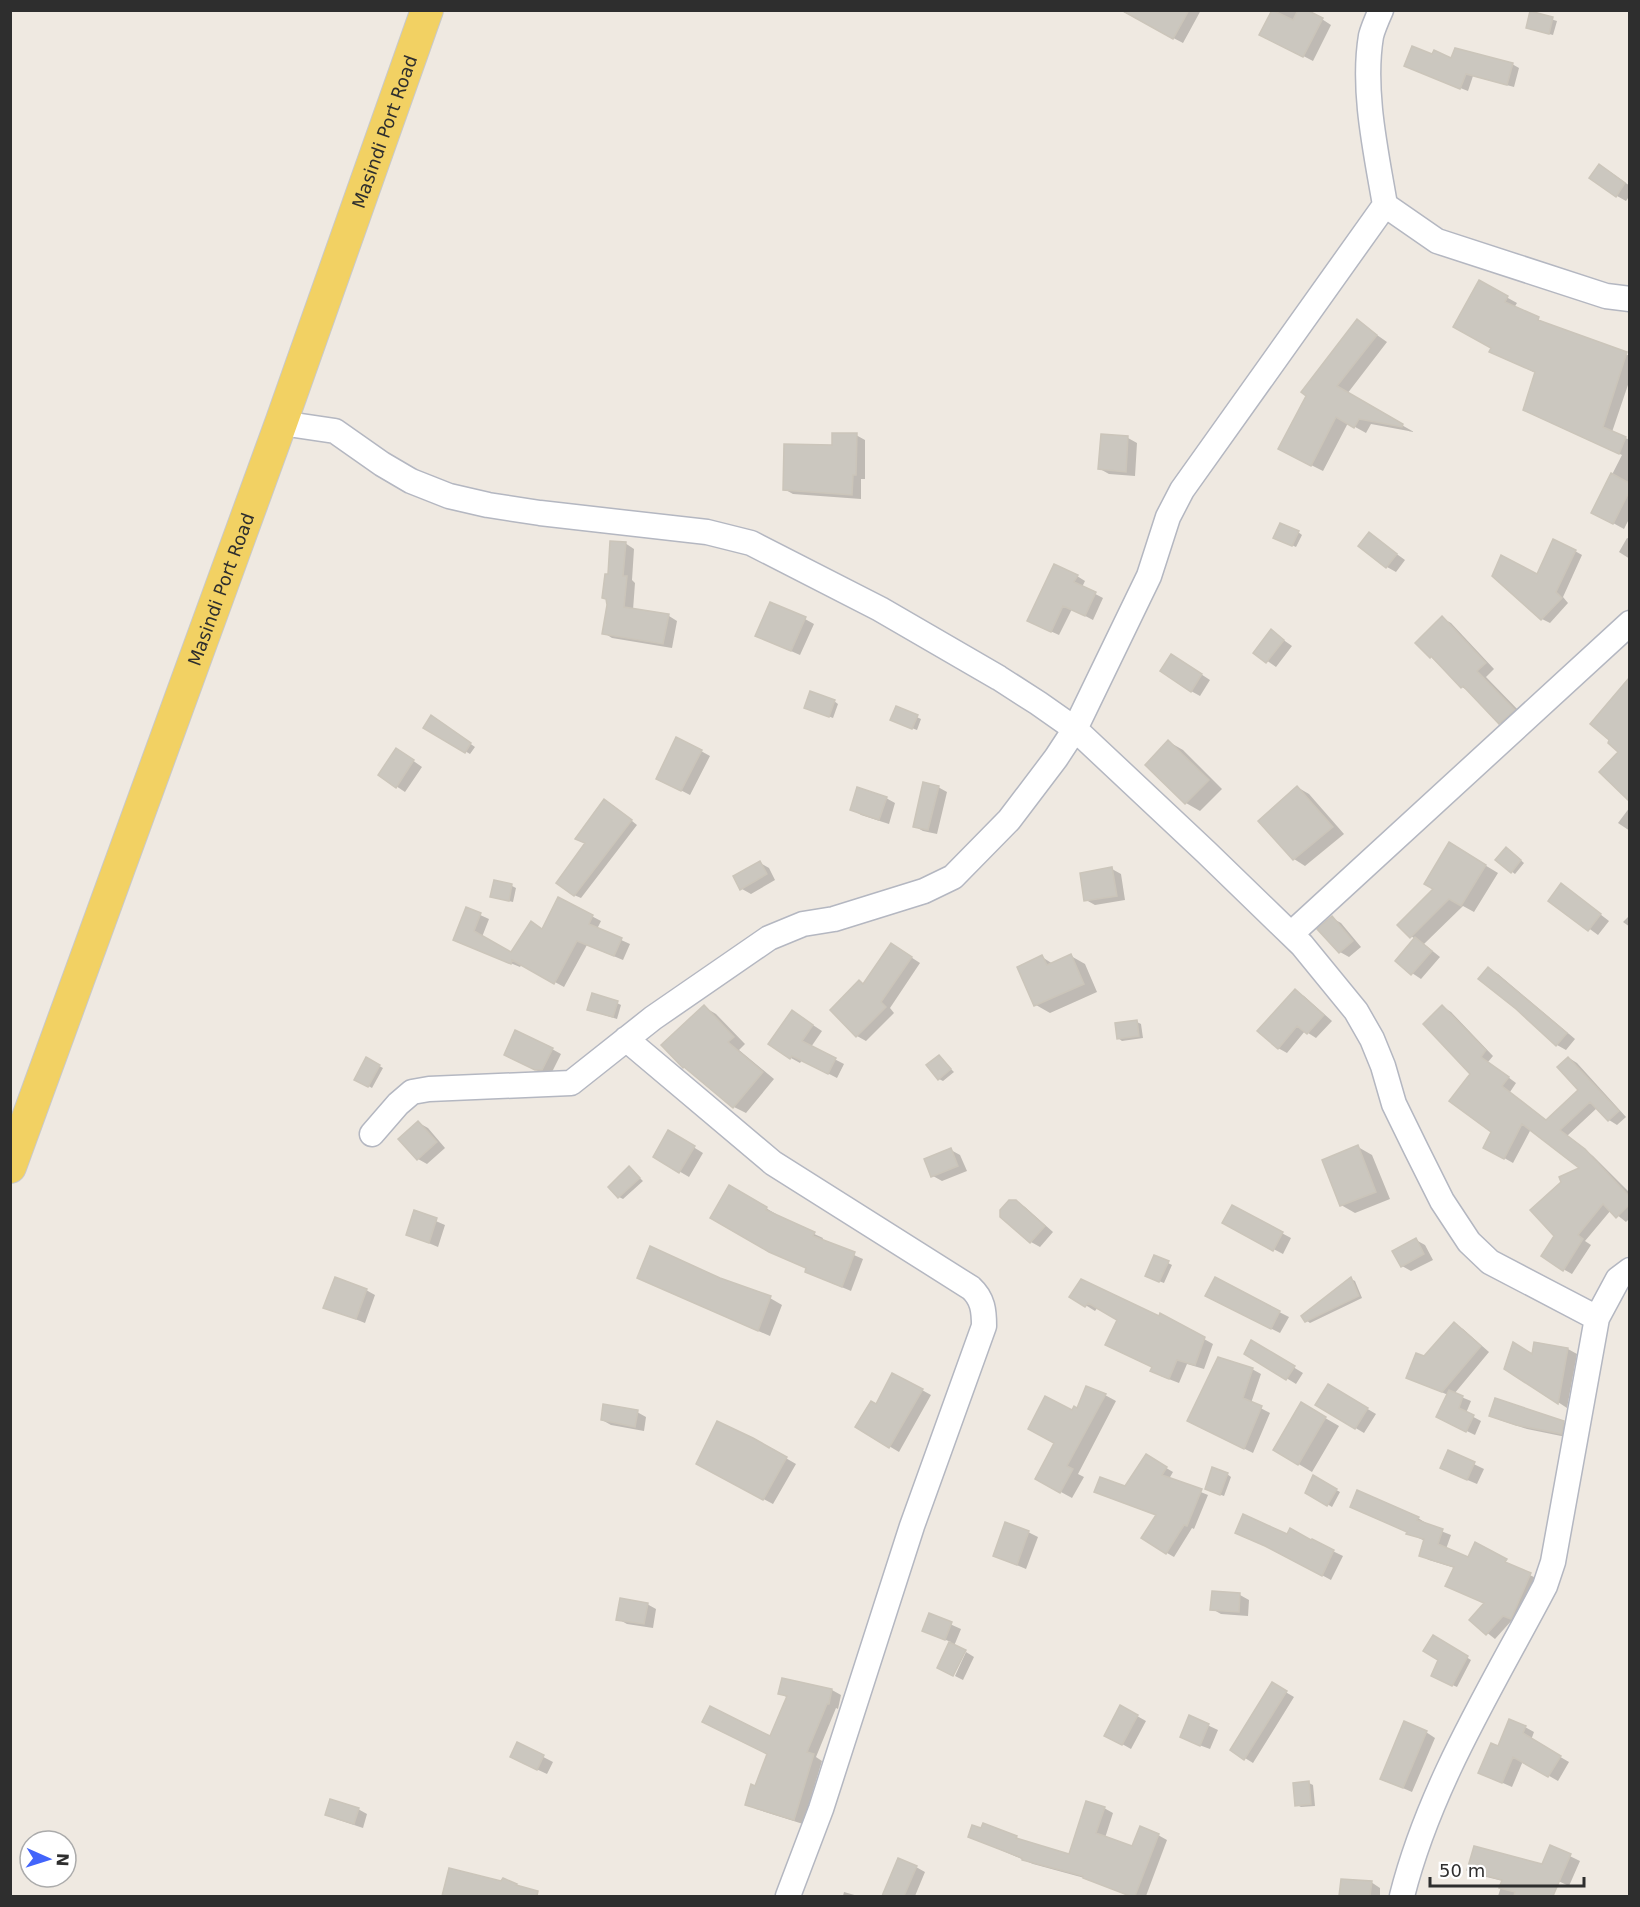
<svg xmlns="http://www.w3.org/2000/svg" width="1640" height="1907" viewBox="0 0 1640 1907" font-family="'DejaVu Sans',sans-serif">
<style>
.shadow{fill:#0003}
.building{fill:#cbc7bf;stroke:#cbc5ba;stroke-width:1.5}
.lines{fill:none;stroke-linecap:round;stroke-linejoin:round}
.minor-casing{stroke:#b4b7c1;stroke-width:27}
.major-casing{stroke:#c9c9c9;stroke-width:34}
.minor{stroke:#fff;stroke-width:24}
.major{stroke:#f2d163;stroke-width:32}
.labels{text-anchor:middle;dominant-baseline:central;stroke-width:6;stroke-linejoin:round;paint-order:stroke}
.street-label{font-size:18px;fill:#2e2e2e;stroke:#fff}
</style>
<rect width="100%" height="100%" fill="#efe9e1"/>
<!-- shadow -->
<path class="shadow" d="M 1120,10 L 1201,10 L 1183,43 Z
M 1273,10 L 1308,10 L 1331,25 L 1313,61 L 1261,34 Z
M 1531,13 L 1557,21 L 1553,35 L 1527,28 Z
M 1433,56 L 1452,60 L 1512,64 L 1519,68 L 1514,87 L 1473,76 L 1468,91 L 1412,69 Z
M 1609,171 L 1630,186 L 1630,195 L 1626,201 L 1617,196 Z
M 1479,282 L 1517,303 L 1514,308 L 1548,324 L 1630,356 L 1630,379 L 1612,432 L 1630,440 L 1630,517 L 1624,529 L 1593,512 L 1622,455 L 1535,415 L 1536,373 L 1491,352 L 1493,348 Z
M 1357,321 L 1387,342 L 1347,394 L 1414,432 L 1371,424 L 1366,433 L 1348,423 L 1323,471 L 1291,455 Z
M 856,435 L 865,440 L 865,479 L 861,479 L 861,499 L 793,494 L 784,489 L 833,447 Z
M 1102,436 L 1128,438 L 1137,443 L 1135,476 L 1109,474 L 1100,469 Z
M 1298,532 L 1302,535 L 1296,547 L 1279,539 Z
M 1369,534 L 1405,560 L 1396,572 L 1387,567 Z
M 1627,538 L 1630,539 L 1630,559 L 1619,552 Z
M 625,543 L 634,549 L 632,580 L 635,583 L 633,610 L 669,616 L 677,621 L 672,648 L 612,638 L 604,633 L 608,605 L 609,576 Z
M 1575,551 L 1582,555 L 1563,597 L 1568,603 L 1550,623 L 1542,619 L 1493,575 L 1538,576 Z
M 1077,576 L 1085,581 L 1082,587 L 1103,598 L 1093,620 L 1072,609 L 1059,635 L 1037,625 Z
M 1442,618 L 1451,623 L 1494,669 L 1486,677 L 1523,715 L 1509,728 L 1500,722 L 1470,692 L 1462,687 L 1430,656 Z
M 805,619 L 814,624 L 800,655 L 766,640 Z
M 1271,631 L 1292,646 L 1276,667 L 1255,652 Z
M 1181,661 L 1210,680 L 1200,696 L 1191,691 Z
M 1623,688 L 1630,692 L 1630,799 L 1601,772 L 1621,752 Z
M 834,701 L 838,704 L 833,718 L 810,709 Z
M 897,708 L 921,719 L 917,730 L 896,722 Z
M 435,719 L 475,747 L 470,754 L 425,727 Z
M 1169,742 L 1183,750 L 1222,789 L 1200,811 L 1186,803 L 1147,765 Z
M 701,751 L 710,756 L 690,795 L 667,783 Z
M 405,755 L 422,767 L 405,792 L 396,786 Z
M 938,787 L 947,792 L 937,834 L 923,831 L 914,826 Z
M 1297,787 L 1309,794 L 1344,834 L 1305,866 L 1294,859 Z
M 886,798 L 895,803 L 889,824 L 861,815 L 852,809 Z
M 611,804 L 637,825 L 581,898 L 574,895 L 586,843 L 577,839 Z
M 1630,807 L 1630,831 L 1618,823 Z
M 1450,844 L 1498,873 L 1474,912 L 1463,906 L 1424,944 L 1440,957 L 1421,979 L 1412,973 L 1415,939 L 1411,936 L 1436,889 Z
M 1510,851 L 1524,863 L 1515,874 L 1511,871 Z
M 760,863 L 769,868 L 775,880 L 751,894 L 742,889 Z
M 1112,869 L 1121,874 L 1125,900 L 1095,905 L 1086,900 Z
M 512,886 L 516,888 L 513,902 L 492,897 Z
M 1570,891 L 1609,921 L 1598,935 L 1550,900 Z
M 559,899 L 601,921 L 597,929 L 630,944 L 623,960 L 587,945 L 564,987 L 522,964 L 520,967 L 464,944 L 467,909 L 489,919 L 482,937 L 511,954 L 543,930 Z
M 1630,915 L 1630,927 L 1623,922 Z
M 1332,918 L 1341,923 L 1361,947 L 1349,957 L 1340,952 Z
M 900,950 L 920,963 L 890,1008 L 894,1013 L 866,1041 L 857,1036 L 860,982 L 864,985 Z
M 1071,956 L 1085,964 L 1097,992 L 1050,1013 L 1036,1005 L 1042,957 L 1053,964 Z
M 1489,969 L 1498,974 L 1575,1039 L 1566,1050 L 1557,1045 Z
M 1295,991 L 1304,996 L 1332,1021 L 1316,1038 L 1305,1031 L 1287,1053 L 1278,1048 Z
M 617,1003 L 621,1005 L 617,1019 L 592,1011 Z
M 704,1007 L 716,1014 L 745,1044 L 739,1050 L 774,1079 L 746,1113 L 734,1107 L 693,1072 L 684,1067 Z
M 1443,1007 L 1451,1012 L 1493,1056 L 1488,1062 L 1516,1083 L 1510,1092 L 1547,1121 L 1580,1090 L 1569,1058 L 1577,1063 L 1626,1117 L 1617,1125 L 1609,1120 L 1597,1108 L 1567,1136 L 1593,1156 L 1630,1193 L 1630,1218 L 1626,1222 L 1611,1210 L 1585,1241 L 1591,1245 L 1572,1274 L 1563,1269 L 1556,1236 L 1582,1168 L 1531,1129 L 1513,1163 L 1485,1147 L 1493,1132 L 1472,1074 Z
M 801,1017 L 822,1031 L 811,1047 L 844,1064 L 837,1078 L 802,1060 L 800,1063 L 791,1058 Z
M 1137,1022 L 1141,1024 L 1143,1038 L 1122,1041 L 1118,1038 Z
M 552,1049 L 561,1054 L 551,1074 L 546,1075 L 514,1059 Z
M 939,1057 L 954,1072 L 943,1081 L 939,1079 Z
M 366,1059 L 383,1068 L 372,1088 L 356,1079 Z
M 419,1123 L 428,1128 L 445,1148 L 427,1164 L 418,1159 Z
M 669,1132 L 703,1153 L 689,1177 L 655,1157 Z
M 1358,1147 L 1372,1155 L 1390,1199 L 1355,1213 L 1341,1205 Z
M 951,1150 L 960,1155 L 967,1171 L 942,1181 L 933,1176 Z
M 629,1168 L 643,1181 L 623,1199 L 619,1197 Z
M 730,1187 L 776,1214 L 775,1216 L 823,1238 L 822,1241 L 863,1259 L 851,1291 L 806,1272 L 808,1269 Z
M 1016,1201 L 1025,1207 L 1053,1232 L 1040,1247 L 1031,1242 Z
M 1233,1207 L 1291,1238 L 1283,1254 L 1224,1223 Z
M 415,1212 L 445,1225 L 438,1247 L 407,1234 Z
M 1416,1240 L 1425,1245 L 1433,1260 L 1411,1271 L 1402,1266 Z
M 1168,1263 L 1172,1265 L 1164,1283 L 1151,1278 Z
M 719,1279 L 770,1298 L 782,1305 L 770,1336 L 651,1284 Z
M 1215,1279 L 1289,1317 L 1280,1333 L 1216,1301 Z
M 1351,1279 L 1355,1281 L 1362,1298 L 1310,1323 L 1306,1320 Z
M 366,1290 L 375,1295 L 365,1323 L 325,1307 Z
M 1071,1296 L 1160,1318 L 1161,1315 L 1213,1344 L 1204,1369 L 1187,1364 L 1179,1383 L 1161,1376 L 1119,1320 L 1098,1307 L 1095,1311 Z
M 1454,1324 L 1463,1329 L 1489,1352 L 1454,1394 L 1471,1401 L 1466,1413 L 1481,1421 L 1475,1435 L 1446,1421 L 1448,1395 L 1408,1377 Z
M 1252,1342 L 1303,1373 L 1296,1384 L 1246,1353 Z
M 1535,1344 L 1568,1349 L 1577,1354 L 1567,1408 L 1506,1368 L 1533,1356 Z
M 1252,1369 L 1261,1374 L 1251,1403 L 1270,1413 L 1253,1453 L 1215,1434 Z
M 1329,1386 L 1376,1414 L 1364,1433 L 1317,1405 Z
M 922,1390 L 931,1395 L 899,1452 L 857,1427 L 877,1406 Z
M 1105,1395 L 1116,1401 L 1078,1474 L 1084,1477 L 1072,1498 L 1037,1479 L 1072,1412 Z
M 1301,1404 L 1339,1426 L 1312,1472 L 1275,1450 Z
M 637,1412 L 646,1417 L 644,1431 L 611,1425 L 602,1420 Z
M 1491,1415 L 1563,1422 L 1572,1428 L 1571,1438 L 1527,1429 L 1500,1420 Z
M 753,1439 L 796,1464 L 773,1504 L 707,1469 Z
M 1449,1452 L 1484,1469 L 1477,1484 L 1451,1473 Z
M 1146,1456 L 1173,1472 L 1169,1479 L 1208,1495 L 1194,1529 L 1192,1528 L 1174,1557 L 1167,1553 L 1157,1515 L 1096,1491 L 1126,1488 Z
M 1227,1474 L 1231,1477 L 1224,1496 L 1210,1491 Z
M 1313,1477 L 1340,1492 L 1332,1507 L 1307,1492 Z
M 1418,1518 L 1426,1523 L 1426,1525 L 1451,1535 L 1446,1549 L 1468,1559 L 1476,1544 L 1513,1567 L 1538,1579 L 1520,1622 L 1513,1619 L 1495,1639 L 1471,1620 L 1486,1604 L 1455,1568 L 1429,1560 L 1420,1555 L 1425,1541 L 1408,1533 Z
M 1028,1532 L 1038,1537 L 1026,1569 L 995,1556 Z
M 1287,1535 L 1312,1542 L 1312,1541 L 1343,1556 L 1331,1580 L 1275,1550 Z
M 1240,1595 L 1249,1600 L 1248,1616 L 1221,1614 L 1212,1609 Z
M 647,1604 L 656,1609 L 653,1628 L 627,1624 L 618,1619 Z
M 930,1615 L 961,1629 L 954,1646 L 939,1668 L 951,1642 L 933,1635 Z
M 1434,1637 L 1471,1660 L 1457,1687 L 1437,1678 L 1440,1660 Z
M 966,1652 L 974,1657 L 963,1680 L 955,1676 Z
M 783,1680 L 832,1690 L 841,1695 L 838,1709 L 836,1708 L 816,1757 L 822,1761 L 803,1824 L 756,1809 L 747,1804 L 756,1787 L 768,1754 L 771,1738 L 788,1698 L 780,1693 Z
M 1272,1684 L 1294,1697 L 1253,1763 L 1232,1750 Z
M 1121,1707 L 1146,1721 L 1131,1749 L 1106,1735 Z
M 1190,1717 L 1218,1730 L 1210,1749 L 1191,1742 Z
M 1525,1727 L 1534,1732 L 1531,1740 L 1569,1762 L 1558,1781 L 1523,1761 L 1512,1787 L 1480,1773 L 1499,1748 Z
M 1426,1732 L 1435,1738 L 1412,1792 L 1391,1783 Z
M 518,1744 L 553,1762 L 547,1774 L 521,1762 Z
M 1309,1783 L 1313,1785 L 1315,1806 L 1301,1807 L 1297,1805 Z
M 1104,1808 L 1113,1813 L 1105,1838 L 1133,1848 L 1158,1835 L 1167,1840 L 1146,1896 L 1129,1896 L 1088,1879 L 1033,1864 L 969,1836 L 1016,1837 L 1025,1842 L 1070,1856 Z
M 358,1809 L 367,1814 L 363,1828 L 336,1819 L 327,1814 Z
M 1551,1847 L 1580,1861 L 1569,1886 L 1543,1874 L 1537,1896 L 1498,1896 L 1503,1881 L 1478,1875 L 1469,1870 L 1542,1868 Z
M 916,1867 L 925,1872 L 915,1896 L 895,1896 L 886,1891 Z
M 450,1870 L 525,1890 L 522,1896 L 443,1896 Z
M 1342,1880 L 1371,1882 L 1380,1888 L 1380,1896 L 1341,1896 Z
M 844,1892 L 858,1896 L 843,1896 Z"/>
<!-- building -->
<path class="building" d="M 1121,10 L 1189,10 L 1173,39 Z
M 1272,10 L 1293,20 L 1298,10 L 1307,10 L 1323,18 L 1303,57 L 1259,35 Z
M 1530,11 L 1553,17 L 1549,34 L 1526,28 Z
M 1412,46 L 1432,54 L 1434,50 L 1451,58 L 1455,48 L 1513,63 L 1507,85 L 1466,74 L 1460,89 L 1404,66 Z
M 1599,164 L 1625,183 L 1616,197 L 1589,178 Z
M 1479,280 L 1508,296 L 1505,302 L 1539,317 L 1538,320 L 1627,352 L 1603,427 L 1626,437 L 1619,454 L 1523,410 L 1535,372 L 1489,352 L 1491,348 L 1453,327 Z
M 1357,319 L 1377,335 L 1337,386 L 1403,424 L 1402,427 L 1359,419 L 1354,428 L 1336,417 L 1311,466 L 1278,449 L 1306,396 L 1301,392 Z
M 832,433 L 857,433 L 856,475 L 853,475 L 852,495 L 783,490 L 784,444 L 832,445 Z
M 1101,434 L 1128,436 L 1126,472 L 1098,469 Z
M 1611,473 L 1629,483 L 1629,492 L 1613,524 L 1591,513 Z
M 1280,523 L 1299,531 L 1292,546 L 1273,538 Z
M 1369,532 L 1397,554 L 1386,568 L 1358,546 Z
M 1553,539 L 1576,550 L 1556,592 L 1562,598 L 1541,620 L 1492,576 L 1501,555 L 1537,574 Z
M 610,541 L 626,542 L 623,576 L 627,576 L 624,607 L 669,614 L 663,644 L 602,634 L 607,605 L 606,599 L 602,598 L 605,574 L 608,574 Z
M 1054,564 L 1078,575 L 1074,582 L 1096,592 L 1085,616 L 1063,606 L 1051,632 L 1027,621 Z
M 770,602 L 806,617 L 791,651 L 755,636 Z
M 1442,616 L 1486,663 L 1477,671 L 1515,710 L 1499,724 L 1463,686 L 1461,688 L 1431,656 L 1430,658 L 1415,643 Z
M 1271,629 L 1284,640 L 1266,663 L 1253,653 Z
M 1171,654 L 1202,674 L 1191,692 L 1160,671 Z
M 1629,678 L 1629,801 L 1599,772 L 1618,752 L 1608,743 L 1609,740 L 1590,724 Z
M 810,691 L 835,700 L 829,717 L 804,708 Z
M 896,706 L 918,715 L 912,729 L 890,720 Z
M 431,715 L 471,743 L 465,753 L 423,728 Z
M 676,737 L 702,750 L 681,791 L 656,779 Z
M 1168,740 L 1209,780 L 1185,804 L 1145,765 Z
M 396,748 L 414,760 L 396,788 L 378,775 Z
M 923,782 L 939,786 L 928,830 L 913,827 Z
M 1297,786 L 1333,827 L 1293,860 L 1258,821 Z
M 857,787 L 887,797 L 879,820 L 850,810 Z
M 604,799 L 632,820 L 574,896 L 556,883 L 585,843 L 575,839 Z
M 1449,842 L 1486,865 L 1461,906 L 1449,899 L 1410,938 L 1397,925 L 1433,889 L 1424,884 Z
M 1506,847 L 1521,860 L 1511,873 L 1495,860 Z
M 760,861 L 767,874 L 740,890 L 733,876 Z
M 1112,867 L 1117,896 L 1084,901 L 1080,873 Z
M 494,880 L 512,884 L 509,901 L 490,897 Z
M 1561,883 L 1601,914 L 1588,931 L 1548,901 Z
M 558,897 L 593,915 L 589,924 L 622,938 L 614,956 L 577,941 L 554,984 L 512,960 L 511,964 L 453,940 L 466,907 L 481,913 L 474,931 L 511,952 L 531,921 L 542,929 Z
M 1332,916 L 1353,941 L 1339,953 L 1317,929 Z
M 1415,937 L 1432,951 L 1411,975 L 1395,961 Z
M 891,943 L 912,957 L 881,1002 L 886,1007 L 856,1037 L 830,1010 L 859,980 L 863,984 Z
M 1071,954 L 1084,984 L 1034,1006 L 1017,967 L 1042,955 L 1047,965 Z
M 1488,967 L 1567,1033 L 1556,1046 L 1516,1009 L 1478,979 Z
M 1295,989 L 1324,1015 L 1307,1034 L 1297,1026 L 1278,1049 L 1257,1031 Z
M 592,993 L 618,1001 L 613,1017 L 587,1010 Z
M 704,1005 L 734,1037 L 728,1042 L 763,1072 L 733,1108 L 684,1067 L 683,1068 L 661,1045 Z
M 1442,1005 L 1486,1050 L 1481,1057 L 1509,1077 L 1502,1086 L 1546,1120 L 1578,1090 L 1557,1067 L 1568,1057 L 1619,1111 L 1608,1121 L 1590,1102 L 1560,1130 L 1585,1149 L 1629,1196 L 1629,1205 L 1616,1218 L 1603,1204 L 1578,1235 L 1583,1239 L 1563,1271 L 1541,1256 L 1554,1236 L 1530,1210 L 1561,1182 L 1559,1177 L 1579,1168 L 1522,1124 L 1504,1159 L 1483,1148 L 1491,1132 L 1449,1101 L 1470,1074 L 1423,1024 Z
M 792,1010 L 813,1025 L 802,1041 L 836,1058 L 828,1074 L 792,1056 L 790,1059 L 768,1044 Z
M 1137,1020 L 1139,1036 L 1117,1039 L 1115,1023 Z
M 515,1030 L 553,1048 L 542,1070 L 535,1070 L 504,1055 Z
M 939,1055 L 951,1069 L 938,1080 L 926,1065 Z
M 366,1057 L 380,1065 L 368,1087 L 354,1080 Z
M 418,1121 L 437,1142 L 417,1160 L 398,1139 Z
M 668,1130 L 695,1146 L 679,1173 L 653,1157 Z
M 1358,1145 L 1376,1192 L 1340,1206 L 1322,1160 Z
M 951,1148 L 958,1166 L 931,1177 L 924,1159 Z
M 629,1166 L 640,1178 L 618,1198 L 608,1187 Z
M 729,1185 L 767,1207 L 766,1210 L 815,1232 L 813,1236 L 855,1252 L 842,1287 L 805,1272 L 806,1268 L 769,1252 L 710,1218 Z
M 1009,1200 L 1016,1200 L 1045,1226 L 1030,1243 L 1000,1217 L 1000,1210 Z
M 1232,1205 L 1283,1232 L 1273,1251 L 1222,1223 Z
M 414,1210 L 437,1218 L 429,1243 L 406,1235 Z
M 1416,1238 L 1424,1254 L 1401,1267 L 1392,1251 Z
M 650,1246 L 720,1278 L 771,1296 L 758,1331 L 637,1278 Z
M 1154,1255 L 1169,1261 L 1159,1282 L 1145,1276 Z
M 335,1277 L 367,1289 L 356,1319 L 323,1308 Z
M 1215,1277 L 1280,1311 L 1271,1329 L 1205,1296 Z
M 1351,1277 L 1359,1296 L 1305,1322 L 1301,1316 Z
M 1081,1279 L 1159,1316 L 1160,1313 L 1205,1337 L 1195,1365 L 1177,1360 L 1169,1379 L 1150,1371 L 1152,1367 L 1105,1345 L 1117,1320 L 1088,1303 L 1085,1307 L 1069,1297 Z
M 1454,1322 L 1481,1346 L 1442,1392 L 1406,1378 L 1416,1353 L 1424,1356 Z
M 1251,1340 L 1295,1366 L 1286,1380 L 1244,1354 Z
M 1513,1342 L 1532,1354 L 1534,1342 L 1568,1348 L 1558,1404 L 1504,1369 Z
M 1218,1357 L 1253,1368 L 1243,1398 L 1262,1406 L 1244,1449 L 1187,1421 Z
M 892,1373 L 923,1389 L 889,1448 L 855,1427 L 871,1401 L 876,1404 Z
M 1328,1384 L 1368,1408 L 1355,1429 L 1315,1405 Z
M 1086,1386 L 1106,1394 L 1067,1466 L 1073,1469 L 1060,1493 L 1035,1479 L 1054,1443 L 1028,1429 L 1045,1396 L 1072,1410 L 1074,1406 L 1077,1408 Z
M 1449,1390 L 1463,1396 L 1459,1408 L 1474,1415 L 1466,1432 L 1436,1417 Z
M 1495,1398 L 1564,1421 L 1562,1434 L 1516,1425 L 1489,1416 Z
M 1301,1402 L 1326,1417 L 1298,1465 L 1273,1450 Z
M 603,1404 L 638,1410 L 635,1427 L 601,1420 Z
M 717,1421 L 753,1438 L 787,1457 L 763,1500 L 696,1464 Z
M 1448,1450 L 1475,1462 L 1467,1480 L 1440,1468 Z
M 1146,1454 L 1167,1467 L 1162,1475 L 1202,1489 L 1187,1526 L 1184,1525 L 1166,1554 L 1141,1538 L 1156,1515 L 1094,1492 L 1100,1477 L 1125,1486 Z
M 1212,1467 L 1228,1473 L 1220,1495 L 1205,1489 Z
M 1313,1475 L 1337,1489 L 1327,1506 L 1305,1493 Z
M 1357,1490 L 1419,1517 L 1417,1520 L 1443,1529 L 1438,1544 L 1468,1557 L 1475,1542 L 1507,1559 L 1505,1562 L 1531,1573 L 1511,1619 L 1503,1616 L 1486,1635 L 1469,1620 L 1484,1603 L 1445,1586 L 1454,1567 L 1419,1556 L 1424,1539 L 1406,1534 L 1407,1532 L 1350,1507 Z
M 1243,1514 L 1287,1534 L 1290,1528 L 1311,1540 L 1312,1539 L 1334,1550 L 1322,1576 L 1265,1546 L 1235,1533 Z
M 1005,1522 L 1029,1531 L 1017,1565 L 993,1556 Z
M 1212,1591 L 1240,1593 L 1239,1612 L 1210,1610 Z
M 620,1598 L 648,1603 L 644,1624 L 616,1620 Z
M 929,1613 L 952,1622 L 945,1640 L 922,1631 Z
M 1433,1635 L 1468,1656 L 1452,1686 L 1431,1676 L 1438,1660 L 1423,1651 Z
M 949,1642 L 966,1650 L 953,1676 L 937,1668 Z
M 782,1678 L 832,1689 L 829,1704 L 827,1704 L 807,1752 L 814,1754 L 794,1820 L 745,1805 L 751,1784 L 755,1786 L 767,1754 L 702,1722 L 710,1706 L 770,1736 L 787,1696 L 778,1694 Z
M 1272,1682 L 1287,1691 L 1244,1760 L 1230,1750 Z
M 1120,1705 L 1138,1715 L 1122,1745 L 1104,1736 Z
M 1189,1715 L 1209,1724 L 1200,1746 L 1180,1737 Z
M 1509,1719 L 1526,1726 L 1523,1733 L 1561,1756 L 1548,1777 L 1513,1757 L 1502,1783 L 1478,1773 L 1491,1743 L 1498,1746 Z
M 1404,1721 L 1427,1731 L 1403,1788 L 1380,1779 Z
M 517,1742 L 544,1755 L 537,1770 L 510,1757 Z
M 1309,1781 L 1311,1804 L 1295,1806 L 1293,1783 Z
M 330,1799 L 359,1808 L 354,1824 L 325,1815 Z
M 1086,1801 L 1105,1807 L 1096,1833 L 1132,1846 L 1140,1826 L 1159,1834 L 1135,1896 L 1130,1896 L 1083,1878 L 1083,1876 L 1022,1860 L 1022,1858 L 968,1837 L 972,1825 L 981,1828 L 983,1823 L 1017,1836 L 1016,1838 L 1069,1854 Z
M 1550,1845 L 1571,1854 L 1553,1896 L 1514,1896 L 1515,1892 L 1499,1888 L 1502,1880 L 1467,1870 L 1474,1846 L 1542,1864 Z
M 898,1858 L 917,1866 L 904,1896 L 882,1896 Z
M 449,1868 L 501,1881 L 503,1878 L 517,1884 L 516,1885 L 538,1891 L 537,1896 L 442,1896 Z
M 1341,1879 L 1372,1881 L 1370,1896 L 1339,1896 Z"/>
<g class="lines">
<defs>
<path id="minor" d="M 1381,10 C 1377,19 1373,28 1371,36 C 1362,90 1376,152 1385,205 L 1437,241 L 1606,296 L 1630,299
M 281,423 L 335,431 L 382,464 L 411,481 L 449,496 L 488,505 L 540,513 L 707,532 L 751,543 L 880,609 L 999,678 L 1038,703 L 1075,729 L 1206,852 L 1302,945 L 1356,1011 L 1372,1039 L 1383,1066 L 1394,1104 L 1416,1149 L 1442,1201 L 1469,1242 L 1490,1262 L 1597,1318
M 1291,934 L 1630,623
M 626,1039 L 773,1163 L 971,1288 C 983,1299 984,1311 984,1326 L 912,1526 L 821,1809 L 788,1896
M 372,1134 L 398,1104 L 412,1092 L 429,1089 L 571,1083 L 653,1018 L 769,938 L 803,924 L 834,919 L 924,891 L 953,877 L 1009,820 L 1056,758 L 1075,729 L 1149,576 L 1168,517 L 1182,490 L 1385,205
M 1402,1896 C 1430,1785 1492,1687 1545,1586 L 1553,1562 L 1597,1318 L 1618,1279 L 1630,1270"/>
<g id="major">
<path id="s1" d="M 10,1167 L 281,423 L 427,10"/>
</g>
</defs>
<!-- minor casing -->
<use href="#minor" class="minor-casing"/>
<!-- major casing -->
<use href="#major" class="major-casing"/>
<!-- minor -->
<use href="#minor" class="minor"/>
<!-- major -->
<use href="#major" class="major"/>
</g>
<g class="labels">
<!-- street labels -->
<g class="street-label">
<text stroke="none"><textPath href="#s1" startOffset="1101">Masindi Port Road</textPath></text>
<text stroke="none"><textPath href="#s1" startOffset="615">Masindi Port Road</textPath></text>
</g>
</g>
<!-- border -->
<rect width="1640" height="1907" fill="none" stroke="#2e2e2e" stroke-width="24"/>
<!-- north arrow -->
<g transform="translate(48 1859) rotate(93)"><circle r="28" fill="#ffffff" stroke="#ababab" stroke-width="1.5"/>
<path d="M0-4.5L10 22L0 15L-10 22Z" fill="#4264fb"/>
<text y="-9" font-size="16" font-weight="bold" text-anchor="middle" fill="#2e2e2e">N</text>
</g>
<!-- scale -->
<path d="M1430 1877v9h154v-9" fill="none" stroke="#2e2e2e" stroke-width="3"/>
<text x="1439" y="1877" font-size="18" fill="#2e2e2e" stroke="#ffffff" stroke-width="4.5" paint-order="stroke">50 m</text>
</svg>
